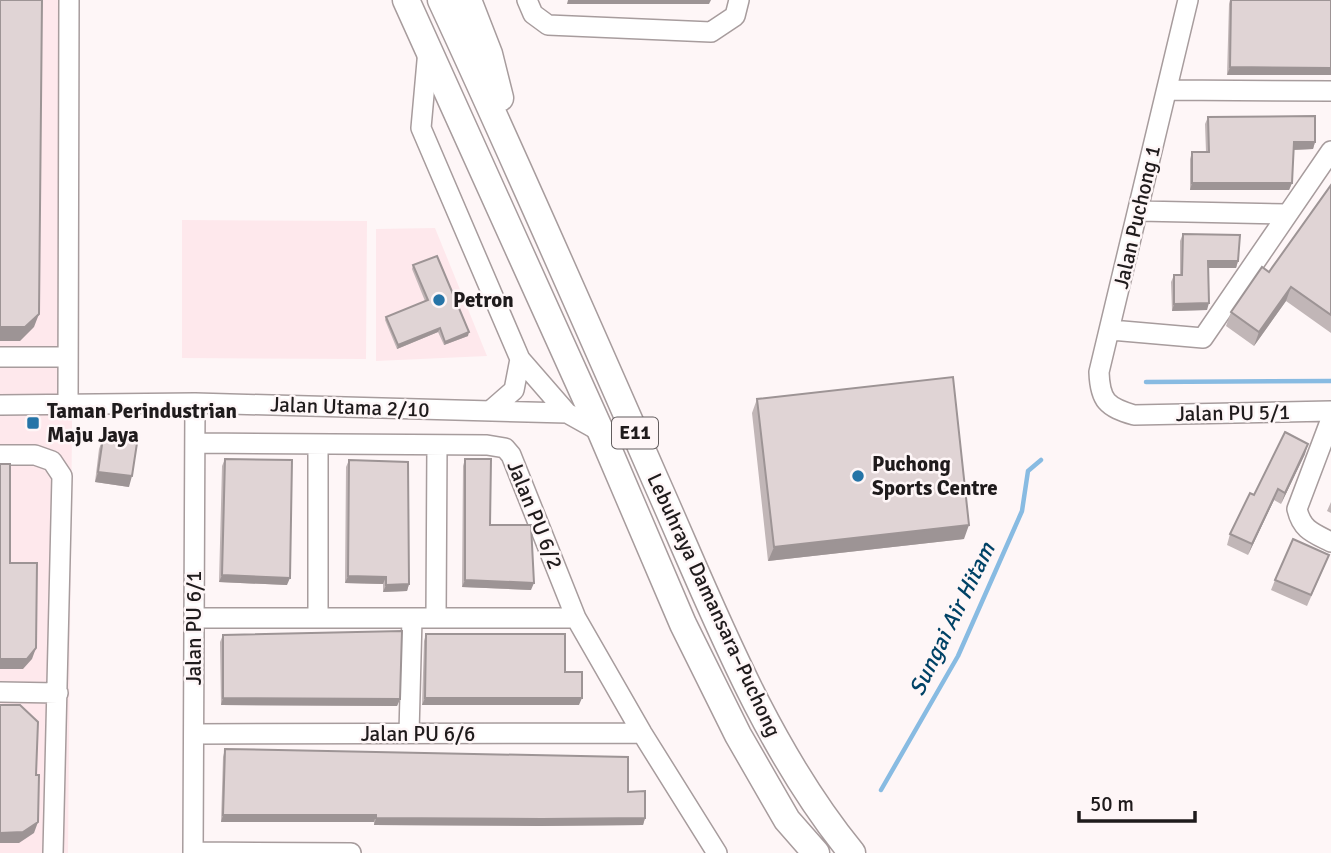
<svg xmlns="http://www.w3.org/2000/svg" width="1331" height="853" viewBox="0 0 1331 853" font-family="Signika,sans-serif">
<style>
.built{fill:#fee8ec}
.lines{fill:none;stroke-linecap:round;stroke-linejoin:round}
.stream{stroke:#88bbe2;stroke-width:4.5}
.minor-casing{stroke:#a79c9d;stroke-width:22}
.highway-casing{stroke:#a79c9d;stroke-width:29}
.minor{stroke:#fff;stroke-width:19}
.highway{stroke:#fff;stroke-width:26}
.wall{fill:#c1b6b7}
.shaded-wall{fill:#9d9495}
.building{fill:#e0d4d5;stroke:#9d9495;stroke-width:2}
.poi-dot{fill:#2674a7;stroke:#fef6f7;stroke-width:2.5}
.labels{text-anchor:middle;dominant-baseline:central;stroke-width:5;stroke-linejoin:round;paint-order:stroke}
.shield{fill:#fef6f7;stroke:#625d5e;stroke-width:2}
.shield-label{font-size:19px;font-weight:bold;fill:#1f1b1c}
.street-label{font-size:21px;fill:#1f1b1c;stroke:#fef6f7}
.poi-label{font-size:21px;font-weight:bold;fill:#1f1b1c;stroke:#fef6f7;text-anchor:start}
.water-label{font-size:23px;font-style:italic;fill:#004266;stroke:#fef6f7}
</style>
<rect width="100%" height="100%" fill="#fef6f7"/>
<!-- built -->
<path class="built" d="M 0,0 L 76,0 L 68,853 L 0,853 Z
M 182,220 L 367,221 L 366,359 L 182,358 Z
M 435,228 L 487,356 L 376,361 L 376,229 Z"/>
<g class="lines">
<!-- stream -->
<path class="stream" d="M 1146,382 L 1331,381
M 881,790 L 958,656 L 1022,511 L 1028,471 L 1041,460"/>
<defs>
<path id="minor" d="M 527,0 L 533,14 L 548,25 L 711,32 L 735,16 L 739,0
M 1188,0 L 1099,372 C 1100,401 1107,407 1134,415 L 1331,411
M 428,50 L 421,128 L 520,359 L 567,413
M 1167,90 L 1331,91
M 1139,211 L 1287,214
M 1111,330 L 1203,338 L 1331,151
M 0,357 L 67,357
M 68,404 L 69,0
M 0,405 L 195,403 L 567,413 L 601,432
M 490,411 L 514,390 L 520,359
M 1331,419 L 1297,509 C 1302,530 1313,533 1331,542
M 195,443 L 487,445 L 505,448 L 511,455 L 576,618 L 642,733 L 717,853
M 0,455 L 35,455 L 52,461 L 62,476 L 53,853
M 194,618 L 576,618
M 318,618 L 318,444
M 436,618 L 437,445
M 0,692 L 58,693
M 409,733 L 412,618
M 194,734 L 642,733
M 193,852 L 351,853
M 193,853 L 195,403"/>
<path id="highway" d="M 406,0 L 601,432 L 683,624 L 738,735 L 787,820 L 816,853
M 441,0 C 515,159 585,319 655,479 C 712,607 763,744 852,853
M 468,0 L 489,54 L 500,98"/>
</defs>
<!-- minor casing -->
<use href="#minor" class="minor-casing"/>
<!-- highway casing -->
<use href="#highway" class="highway-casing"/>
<!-- minor -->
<use href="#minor" class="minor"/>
<!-- highway -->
<use href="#highway" class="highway"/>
</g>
<!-- wall -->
<path class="wall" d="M 1230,0 L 1331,0 L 1227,75 L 1229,4 Z
M 1208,117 L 1315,142 L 1313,149 L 1293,150 L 1292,183 L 1289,190 L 1190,190 L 1190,159 L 1192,152 L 1206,152 L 1205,124 Z
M 1331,185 L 1331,333 L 1286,301 L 1254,346 L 1226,326 L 1231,312 L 1269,272 Z
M 1183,234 L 1238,261 L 1236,268 L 1209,268 L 1207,310 L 1172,311 L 1171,282 L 1174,275 L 1180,275 L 1180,241 Z
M 413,265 L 468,336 L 444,345 L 438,332 L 397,349 L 385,320 L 386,317 L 425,301 L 412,269 Z
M 757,399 L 964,539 L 768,561 L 752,413 Z
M 103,438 L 129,487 L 95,482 L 99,449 Z
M 1305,454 L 1281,504 L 1274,500 L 1248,555 L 1227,545 L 1230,534 L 1254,495 Z
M 225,459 L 287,585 L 219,582 L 222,466 Z
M 465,459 L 490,525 L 531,590 L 462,587 L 463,466 Z
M 349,460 L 409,584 L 407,591 L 383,592 L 383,584 L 345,583 L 346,467 Z
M 1331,502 L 1331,513 L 1327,511 Z
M 1325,565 L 1307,606 L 1271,590 L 1275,580 Z
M 426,634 L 565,672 L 579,705 L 422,705 L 424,641 Z
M 223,635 L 400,699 L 397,706 L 221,705 L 220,642 Z
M 225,749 L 628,792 L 645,818 L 643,825 L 539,826 L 374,825 L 374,822 L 221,822 L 223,757 Z"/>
<!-- shaded-wall -->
<path class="shaded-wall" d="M 568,0 L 711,0 L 709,4 L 567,4 Z
M 1230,67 L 1331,68 L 1331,75 L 1227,75 Z
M 1294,142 L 1315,142 L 1313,149 L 1291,150 Z
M 1192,183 L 1292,183 L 1289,190 L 1190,190 Z
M 1208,261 L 1238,261 L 1236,268 L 1206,268 Z
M 1291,287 L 1286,301 L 1254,346 L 1259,332 Z
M 1209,303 L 1207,310 L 1172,311 L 1174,304 Z
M 39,314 L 34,327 L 20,341 L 0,341 L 0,327 Z
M 440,328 L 438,332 L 397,349 L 398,345 Z
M 469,332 L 468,336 L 444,345 L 445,342 Z
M 1308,444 L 1305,454 L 1281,504 L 1285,493 Z
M 98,472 L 132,476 L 129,487 L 95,482 Z
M 1278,489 L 1274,500 L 1248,555 L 1252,544 Z
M 969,525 L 964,539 L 768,561 L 774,547 Z
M 222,575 L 290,578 L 287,585 L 219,582 Z
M 348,576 L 386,577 L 383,584 L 345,583 Z
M 465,580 L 534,583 L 531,590 L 462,587 Z
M 409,584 L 407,591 L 383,592 L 386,585 Z
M 36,648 L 32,659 L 23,669 L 0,669 L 0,659 Z
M 223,698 L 400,699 L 397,706 L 221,705 Z
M 425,698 L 582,698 L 579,705 L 422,705 Z
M 223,815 L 376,815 L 374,822 L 221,822 Z
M 376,818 L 645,818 L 643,825 L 539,826 L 374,825 Z
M 38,822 L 34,833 L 19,843 L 0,843 L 0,833 Z"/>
<!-- building -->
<path class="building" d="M 0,0 L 42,0 L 39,314 L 25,327 L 0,327 Z
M 1231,0 L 1331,0 L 1331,68 L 1230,67 Z
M 1315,116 L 1315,142 L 1294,142 L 1292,183 L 1192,183 L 1192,152 L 1209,152 L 1208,117 Z
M 1331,185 L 1331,315 L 1291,287 L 1259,332 L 1231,312 L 1262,267 L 1269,272 Z
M 1183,234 L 1240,235 L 1238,261 L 1208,261 L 1209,303 L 1174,304 L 1174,275 L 1182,275 Z
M 437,256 L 469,332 L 445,342 L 440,328 L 398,345 L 386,317 L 428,300 L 413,265 Z
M 953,377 L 969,525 L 774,547 L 757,399 Z
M 1285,432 L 1308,444 L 1285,493 L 1278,489 L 1252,544 L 1230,534 L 1250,493 L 1254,495 Z
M 103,438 L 137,443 L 132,476 L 98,472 Z
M 225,459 L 292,460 L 290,578 L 222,575 Z
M 465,459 L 491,459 L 490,525 L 531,525 L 534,583 L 465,580 Z
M 349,460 L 408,462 L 409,584 L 386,585 L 386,577 L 348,576 Z
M 0,464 L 10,464 L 10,563 L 37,563 L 36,648 L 27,659 L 0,659 Z
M 1293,539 L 1329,555 L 1311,595 L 1275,580 Z
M 402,631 L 400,699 L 223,698 L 223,635 Z
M 426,634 L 565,634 L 565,672 L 582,672 L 582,698 L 425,698 Z
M 0,705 L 20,705 L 38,722 L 36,775 L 39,775 L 38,822 L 23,832 L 0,833 Z
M 225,749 L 628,757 L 628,792 L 645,791 L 645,818 L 542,819 L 376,818 L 376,815 L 223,815 Z"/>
<!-- markers -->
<g class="poi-dot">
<circle cx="439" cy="300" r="7"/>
<rect x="26" y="416" width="14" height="14" rx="3.5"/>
<circle cx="858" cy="476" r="7"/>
</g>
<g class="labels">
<!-- shield labels -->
<rect class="shield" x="612" y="417.5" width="46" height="31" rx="5"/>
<g class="shield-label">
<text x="635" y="433">E11</text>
</g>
<!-- street labels -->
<g class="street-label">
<text transform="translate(1137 217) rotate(-77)">Jalan Puchong 1</text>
<text transform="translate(350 407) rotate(2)">Jalan Utama 2/10</text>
<text transform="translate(1233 413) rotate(-1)">Jalan PU 5/1</text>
<text transform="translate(535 515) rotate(68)">Jalan PU 6/2</text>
<text transform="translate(714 605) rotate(65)">Lebuhraya Damansara–Puchong</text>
<text transform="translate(194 628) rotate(-90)">Jalan PU 6/1</text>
<text x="418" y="734">Jalan PU 6/6</text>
</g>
<!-- poi labels -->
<g class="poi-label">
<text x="453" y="300">Petron</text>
<text x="47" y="411">Taman Perindustrian<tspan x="47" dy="24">Maju Jaya</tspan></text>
<text x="872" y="464">Puchong<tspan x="872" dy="24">Sports Centre</tspan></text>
</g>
<!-- water labels -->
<g class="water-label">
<text transform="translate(952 619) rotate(-64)">Sungai Air Hitam</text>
</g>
</g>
<!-- scale -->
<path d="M1079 811v10h116v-10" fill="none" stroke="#1f1b1c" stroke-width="3.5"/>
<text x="1090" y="811" font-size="21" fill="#1f1b1c" stroke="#fef6f7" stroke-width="5" paint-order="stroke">50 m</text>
</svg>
